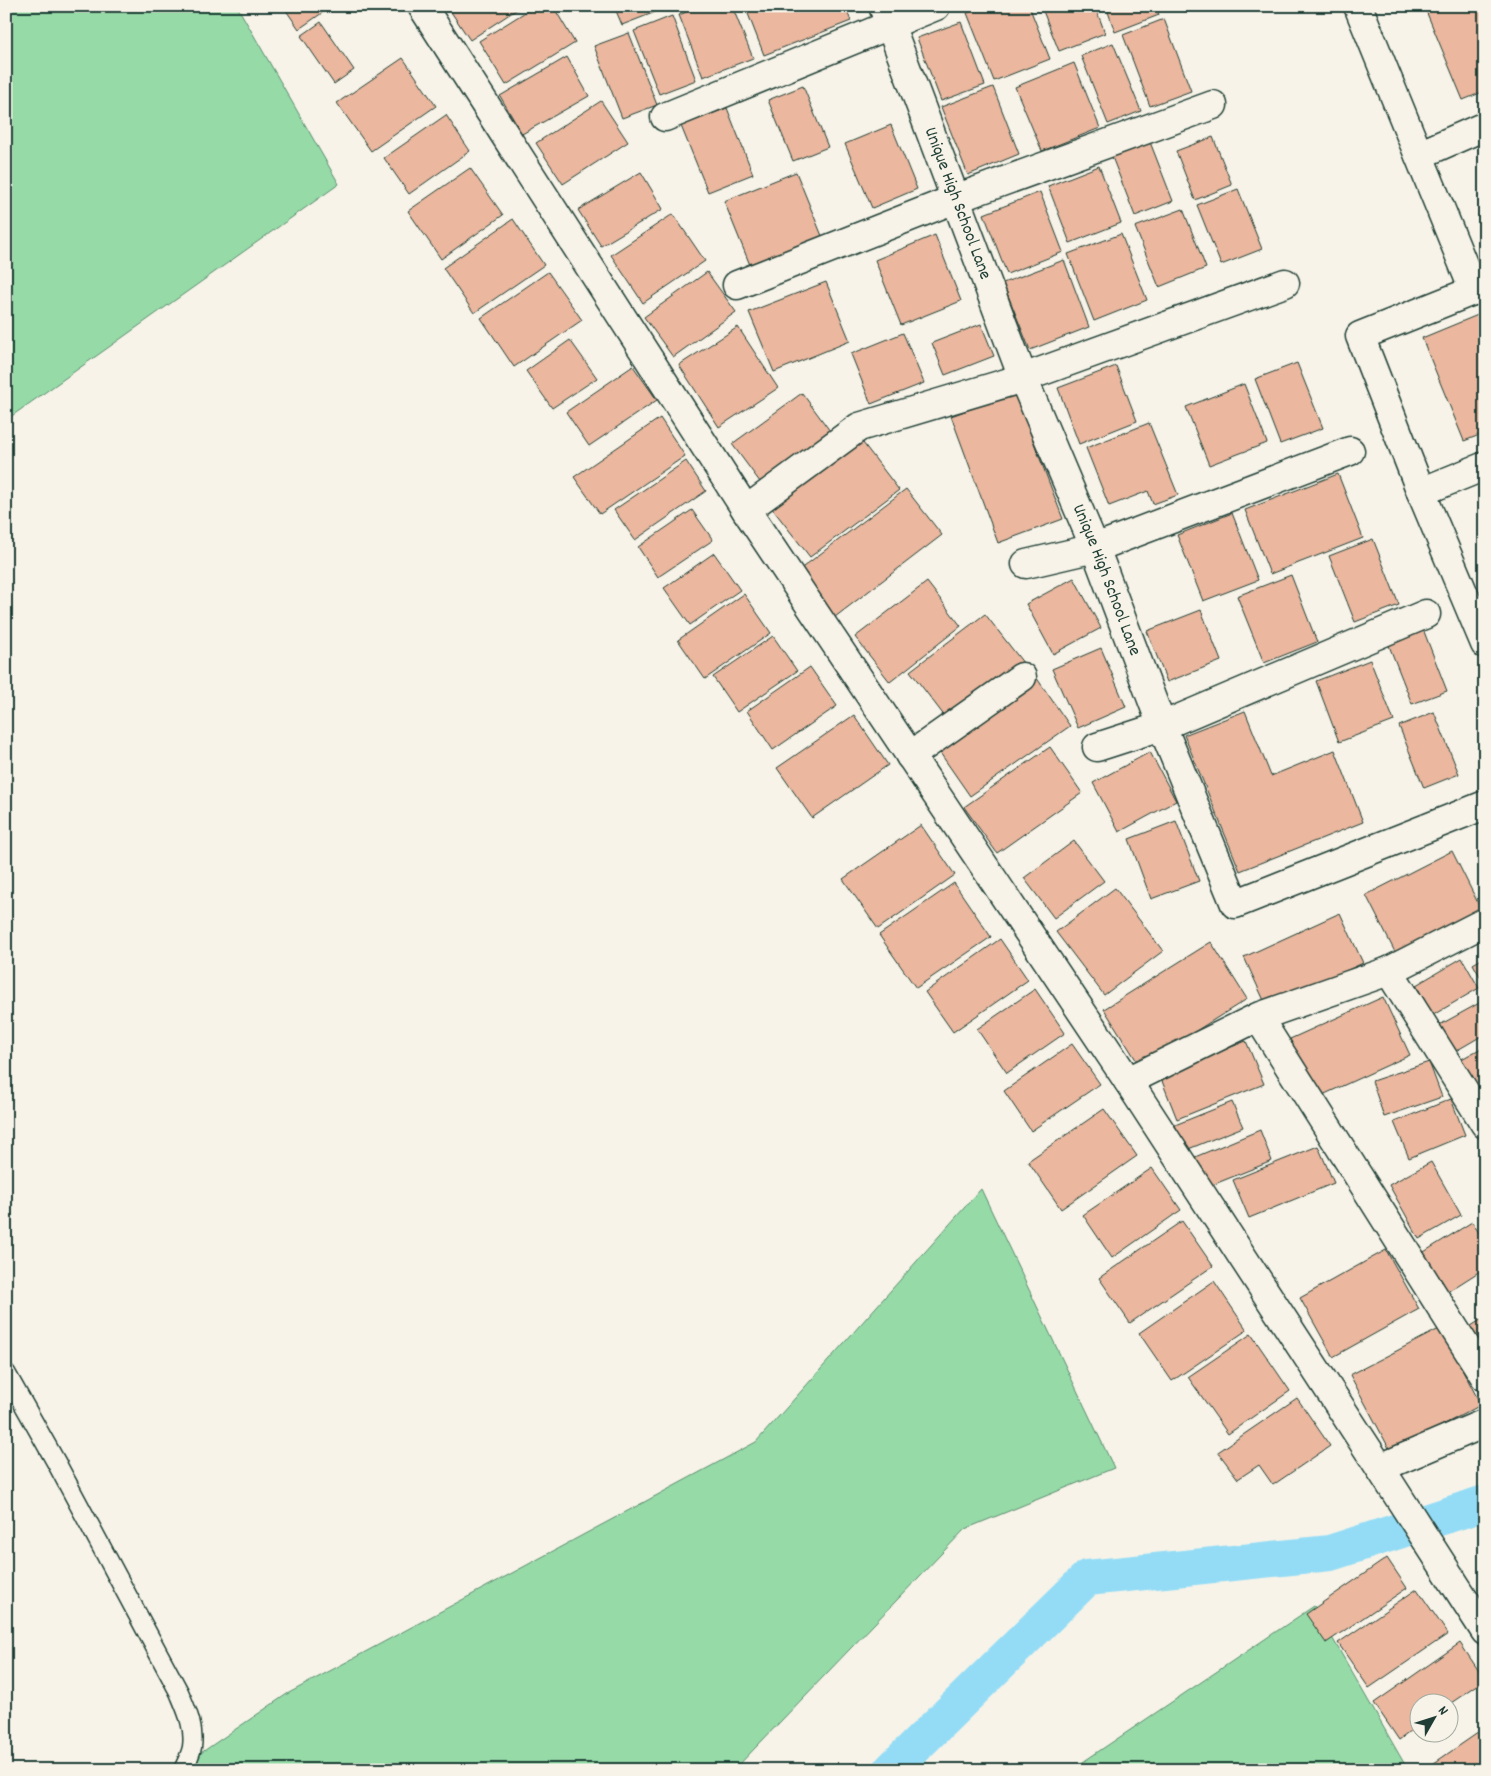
<svg xmlns="http://www.w3.org/2000/svg" width="1491" height="1776" viewBox="0 0 1491 1776" font-family="Dekko,sans-serif">
<style>
.green{fill:#96dba7;stroke:#5a8c6e}
.lines{fill:none;stroke-linecap:round;stroke-linejoin:round}
.canal{stroke:#94dcf6;stroke-width:36}
.building{fill:#ebb79e;stroke:#1f3d34}
.lane-casing{stroke:#1f3d34;stroke-width:21}
.street-casing{stroke:#1f3d34;stroke-width:31}
.lane{stroke:#f7f3e8;stroke-width:18}
.street{stroke:#f7f3e8;stroke-width:28}
.labels{text-anchor:middle;dominant-baseline:central;stroke-width:4.5;stroke-linejoin:round;paint-order:stroke}
.street-label{font-size:18px;fill:#1f3d34;stroke:#f7f3e8}
</style>
<rect width="100%" height="100%" fill="#f7f3e8"/>
<filter id="ink" filterUnits="userSpaceOnUse"><feTurbulence type="fractalNoise" baseFrequency=".02" numOctaves="2"/><feDisplacementMap in="SourceGraphic" scale="10" xChannelSelector="R" yChannelSelector="G"/><feConvolveMatrix kernelMatrix="1 2 1 2 8 2 1 2 1" color-interpolation-filters="sRGB"/></filter>
<g filter="url(#ink)">
<!-- green -->
<path class="green" d="M 6,6 L 237,6 L 339,184 L 6,420 Z
M 981,1189 L 1114,1468 L 965,1529 L 734,1770 L 176,1770 L 287,1694 L 756,1442 Z
M 1314,1606 L 1408,1770 L 1071,1770 Z"/>
<g class="lines">
<!-- canal -->
<path class="canal" d="M 891,1770 L 1087,1578 L 1330,1553 L 1485,1503"/>
</g>
<!-- building -->
<path class="building" d="M 283,6 L 332,6 L 299,29 Z
M 454,6 L 522,6 L 470,40 L 449,9 Z
M 535,6 L 553,6 L 575,43 L 506,85 L 479,41 Z
M 614,6 L 671,6 L 622,25 Z
M 701,6 L 732,6 L 753,58 L 703,77 L 679,15 Z
M 745,6 L 845,6 L 851,21 L 764,55 Z
M 986,6 L 1029,6 L 1050,59 L 994,81 L 967,13 Z
M 1041,6 L 1095,6 L 1105,33 L 1059,51 Z
M 1106,6 L 1156,6 L 1159,15 L 1115,32 Z
M 1424,6 L 1485,6 L 1485,91 L 1463,100 Z
M 672,16 L 696,80 L 659,94 L 634,31 Z
M 1164,19 L 1191,91 L 1150,106 L 1123,35 Z
M 321,22 L 354,70 L 334,84 L 301,36 Z
M 961,22 L 985,85 L 941,101 L 917,38 Z
M 629,33 L 657,105 L 622,118 L 594,46 Z
M 1113,43 L 1141,111 L 1108,124 L 1081,56 Z
M 567,57 L 589,96 L 522,134 L 500,96 Z
M 403,58 L 436,106 L 371,151 L 337,103 Z
M 1074,63 L 1100,128 L 1042,151 L 1015,87 Z
M 803,86 L 828,147 L 793,161 L 768,100 Z
M 993,87 L 1019,154 L 968,175 L 941,107 Z
M 601,101 L 628,142 L 563,184 L 536,143 Z
M 727,108 L 753,174 L 708,192 L 681,126 Z
M 446,115 L 470,151 L 409,194 L 384,158 Z
M 891,125 L 917,189 L 872,208 L 845,144 Z
M 1213,137 L 1232,185 L 1195,200 L 1176,151 Z
M 1150,142 L 1173,201 L 1135,216 L 1112,157 Z
M 1099,166 L 1121,223 L 1070,243 L 1048,186 Z
M 470,168 L 503,215 L 441,259 L 408,211 Z
M 641,172 L 663,209 L 601,246 L 578,210 Z
M 796,172 L 822,236 L 750,265 L 724,201 Z
M 1238,189 L 1262,249 L 1221,265 L 1197,205 Z
M 1040,192 L 1063,252 L 1007,274 L 984,214 Z
M 1183,209 L 1206,268 L 1159,287 L 1135,227 Z
M 673,214 L 705,261 L 643,303 L 611,255 Z
M 513,219 L 544,265 L 474,313 L 443,268 Z
M 1121,234 L 1147,300 L 1094,321 L 1068,254 Z
M 935,235 L 961,301 L 901,325 L 875,260 Z
M 1064,260 L 1089,327 L 1030,350 L 1003,283 Z
M 548,272 L 582,320 L 514,367 L 481,318 Z
M 707,272 L 736,312 L 673,357 L 644,317 Z
M 826,282 L 850,341 L 774,372 L 749,312 Z
M 1485,312 L 1485,433 L 1464,441 L 1422,338 Z
M 981,324 L 994,356 L 945,375 L 932,343 Z
M 738,327 L 778,388 L 719,427 L 679,365 Z
M 903,333 L 924,383 L 871,404 L 851,354 Z
M 570,340 L 597,378 L 552,408 L 526,371 Z
M 1297,363 L 1323,428 L 1280,444 L 1255,379 Z
M 633,366 L 657,400 L 589,446 L 566,412 Z
M 1116,366 L 1137,421 L 1079,444 L 1058,388 Z
M 1244,384 L 1267,443 L 1209,465 L 1186,407 Z
M 802,393 L 833,435 L 763,486 L 732,444 Z
M 1015,393 L 1063,519 L 998,543 L 951,416 Z
M 660,418 L 685,456 L 600,514 L 574,477 Z
M 1149,423 L 1178,495 L 1153,504 L 1148,491 L 1109,506 L 1086,448 Z
M 860,439 L 899,490 L 810,557 L 771,507 Z
M 686,461 L 706,491 L 635,540 L 614,510 Z
M 1338,474 L 1363,538 L 1270,574 L 1245,510 Z
M 906,489 L 942,535 L 835,617 L 799,570 Z
M 692,510 L 713,540 L 658,577 L 638,547 Z
M 1232,513 L 1258,580 L 1203,601 L 1177,535 Z
M 1373,539 L 1399,605 L 1355,622 L 1329,556 Z
M 714,553 L 740,590 L 690,625 L 664,588 Z
M 1291,575 L 1317,642 L 1264,663 L 1237,596 Z
M 1074,578 L 1101,628 L 1053,654 L 1026,604 Z
M 927,582 L 961,626 L 890,682 L 855,637 Z
M 744,594 L 771,633 L 705,679 L 678,640 Z
M 1201,610 L 1221,661 L 1167,682 L 1147,631 Z
M 985,614 L 1024,664 L 949,722 L 910,671 Z
M 1423,629 L 1447,691 L 1412,704 L 1388,643 Z
M 773,636 L 797,671 L 737,712 L 713,677 Z
M 1101,648 L 1126,707 L 1078,728 L 1052,669 Z
M 1370,660 L 1394,721 L 1339,742 L 1316,681 Z
M 810,667 L 837,706 L 773,750 L 747,711 Z
M 1036,677 L 1070,726 L 970,796 L 936,747 Z
M 1245,711 L 1271,776 L 1335,750 L 1363,822 L 1240,871 L 1184,735 Z
M 1434,712 L 1459,774 L 1424,788 L 1399,726 Z
M 854,715 L 888,765 L 812,818 L 777,768 Z
M 1050,747 L 1082,793 L 997,853 L 964,807 Z
M 1150,752 L 1176,801 L 1119,832 L 1093,783 Z
M 1176,821 L 1199,881 L 1151,899 L 1129,839 Z
M 921,825 L 955,875 L 878,929 L 843,879 Z
M 1074,841 L 1104,881 L 1054,918 L 1024,878 Z
M 1452,851 L 1483,913 L 1397,956 L 1366,895 Z
M 954,883 L 991,937 L 916,988 L 879,935 Z
M 1115,888 L 1163,951 L 1104,995 L 1056,932 Z
M 1340,913 L 1363,963 L 1267,1007 L 1244,957 Z
M 1000,939 L 1028,980 L 953,1032 L 925,992 Z
M 1211,942 L 1247,999 L 1140,1066 L 1104,1009 Z
M 1485,957 L 1485,985 L 1473,964 Z
M 1462,958 L 1479,988 L 1433,1015 L 1416,985 Z
M 1035,989 L 1065,1033 L 1007,1073 L 977,1029 Z
M 1383,997 L 1410,1055 L 1316,1098 L 1290,1039 Z
M 1483,1001 L 1485,1005 L 1485,1034 L 1449,1055 L 1434,1028 Z
M 1246,1041 L 1264,1084 L 1177,1119 L 1160,1076 Z
M 1072,1044 L 1100,1084 L 1031,1131 L 1004,1091 Z
M 1485,1046 L 1485,1082 L 1474,1088 L 1458,1061 Z
M 1429,1062 L 1442,1097 L 1384,1117 L 1372,1081 Z
M 1451,1099 L 1465,1135 L 1409,1158 L 1394,1122 Z
M 1232,1102 L 1243,1127 L 1186,1150 L 1175,1125 Z
M 1104,1109 L 1137,1156 L 1061,1209 L 1028,1161 Z
M 1260,1130 L 1272,1161 L 1207,1187 L 1195,1157 Z
M 1318,1146 L 1334,1183 L 1249,1218 L 1233,1180 Z
M 1431,1162 L 1461,1215 L 1419,1239 L 1389,1185 Z
M 1152,1168 L 1181,1210 L 1112,1258 L 1083,1215 Z
M 1182,1221 L 1213,1266 L 1130,1323 L 1099,1278 Z
M 1472,1222 L 1485,1242 L 1485,1268 L 1444,1294 L 1419,1255 Z
M 1386,1250 L 1419,1309 L 1333,1357 L 1300,1298 Z
M 1214,1281 L 1247,1330 L 1172,1381 L 1139,1333 Z
M 1485,1317 L 1485,1360 L 1465,1330 Z
M 1441,1328 L 1481,1405 L 1391,1452 L 1350,1375 Z
M 1251,1334 L 1290,1391 L 1228,1434 L 1188,1377 Z
M 1297,1398 L 1330,1446 L 1273,1485 L 1259,1465 L 1238,1479 L 1218,1452 Z
M 1387,1558 L 1407,1588 L 1326,1643 L 1306,1614 Z
M 1417,1589 L 1448,1634 L 1369,1688 L 1338,1643 Z
M 1460,1643 L 1485,1680 L 1448,1705 L 1448,1704 L 1418,1704 L 1418,1726 L 1399,1740 L 1374,1703 Z
M 1485,1728 L 1485,1770 L 1424,1770 Z"/>
<g class="lines">
<defs>
<path id="lane" d="M 6,1373 L 56,1462 L 179,1692 C 186,1709 195,1727 192,1747 C 191,1754 186,1763 183,1770"/>
<g id="street">
<path d="M 422,6 L 746,510 L 1128,1081 L 1380,1468 L 1485,1631"/>
<path id="s1" d="M 883,6 L 1023,378 L 1095,548 L 1162,726 L 1235,904 L 1485,805"/>
<path d="M 1358,6 L 1474,291"/>
<path d="M 665,117 L 936,6"/>
<path d="M 1419,155 L 1485,126"/>
<path d="M 737,285 L 955,199 L 1213,105"/>
<path d="M 1485,286 L 1360,336 L 1421,492 L 1485,644"/>
<path d="M 1421,492 L 1485,466"/>
<path d="M 746,510 L 859,427 L 1023,378 L 1285,283"/>
<path d="M 1026,564 L 1095,548 L 1350,451"/>
<path d="M 1097,747 L 1162,726 L 1426,614"/>
<path d="M 910,756 L 1022,677"/>
<path d="M 1389,971 L 1485,1124"/>
<path d="M 1258,1017 L 1485,1377"/>
<path d="M 1128,1081 L 1258,1017 L 1389,971 L 1485,922"/>
<path d="M 1380,1468 L 1485,1423"/>
</g>
</defs>
<!-- lane casing -->
<use href="#lane" class="lane-casing"/>
<!-- street casing -->
<use href="#street" class="street-casing"/>
<!-- lane -->
<use href="#lane" class="lane"/>
<!-- street -->
<use href="#street" class="street"/>
</g>
</g>
<g class="labels">
<!-- street labels -->
<g class="street-label">
<text stroke="none"><textPath href="#s1" startOffset="211">Unique High School Lane</textPath></text>
<text stroke="none"><textPath href="#s1" startOffset="616">Unique High School Lane</textPath></text>
</g>
</g>
<!-- margin -->
<rect width="1491" height="1776" fill="none" stroke="#f7f3e8" stroke-width="25"/>
<rect x="12" y="12" width="1466" height="1751" fill="none" stroke="#1f3d34" stroke-width="2" filter="url(#ink)"/>
<!-- north arrow -->
<g transform="translate(1434 1718) rotate(51)"><circle r="24" fill="#f7f3e8" stroke="#a1aaa0"/>
<path d="M0-4L9 19L0 12L-9 19Z" fill="#1f3d34"/>
<text y="-8" font-size="14" font-weight="bold" text-anchor="middle" fill="#1f3d34">N</text>
</g>
</svg>
